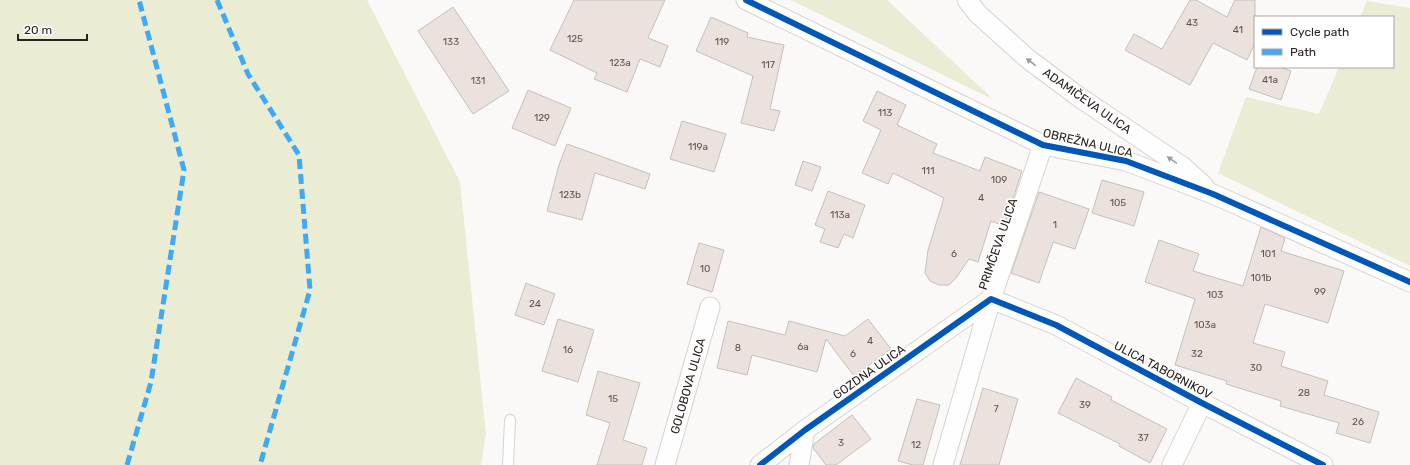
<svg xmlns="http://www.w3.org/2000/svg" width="1410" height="465" viewBox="0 0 1410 465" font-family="Rubik,sans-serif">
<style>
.green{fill:#eaecd4}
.building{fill:#ebe2dd;stroke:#c4c0bd}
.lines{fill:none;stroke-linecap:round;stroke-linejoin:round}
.service-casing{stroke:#d8d3d0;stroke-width:12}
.minor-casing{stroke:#d8d3d0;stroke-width:21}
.service{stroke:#fefefe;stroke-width:10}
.minor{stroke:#fefefe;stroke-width:19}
.quiet{stroke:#3fa9f5;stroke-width:5;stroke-dasharray:10 5;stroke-linecap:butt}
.cycleway-casing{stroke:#fff;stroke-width:8}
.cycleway{stroke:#0057b8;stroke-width:6}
.oneway{fill:#9f9b9a}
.labels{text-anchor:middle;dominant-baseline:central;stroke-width:3.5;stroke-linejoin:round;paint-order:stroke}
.number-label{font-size:10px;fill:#5c5450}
.street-label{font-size:12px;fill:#2b2320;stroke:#fff}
</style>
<rect width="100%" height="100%" fill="#fbf9f7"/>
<!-- green -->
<path class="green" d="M 0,0 L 367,0 L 460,182 L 486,434 L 481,465 L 0,465 Z
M 791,0 L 887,0 L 994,100 Z
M 1367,1 L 1410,8 L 1410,266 L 1218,173 L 1246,97 L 1319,114 L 1339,67 L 1393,67 L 1393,17 L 1360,17 Z"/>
<!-- building -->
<path class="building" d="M 574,0 L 665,0 L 648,38 L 668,46 L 660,67 L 640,59 L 627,92 L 594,79 L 597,73 L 550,50 Z
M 1190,0 L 1196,0 L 1227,17 L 1235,0 L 1255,0 L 1255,43 L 1247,60 L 1213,43 L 1190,85 L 1125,50 L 1134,34 L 1162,49 Z
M 453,7 L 509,91 L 473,114 L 418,31 Z
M 711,17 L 748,33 L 747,37 L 784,45 L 770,109 L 780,111 L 774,131 L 741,123 L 753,76 L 696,51 Z
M 1257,67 L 1280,67 L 1291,71 L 1281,100 L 1249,89 Z
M 528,90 L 571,108 L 555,146 L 512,128 Z
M 877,91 L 906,105 L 897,125 L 937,144 L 933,153 L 980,171 L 985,157 L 1022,171 L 1004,226 L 991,221 L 978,262 L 969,259 L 956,278 L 949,285 L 939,285 L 930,281 L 925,273 L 928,250 L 944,198 L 893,173 L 888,184 L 862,173 L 881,130 L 863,121 Z
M 682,121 L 726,134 L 714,172 L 670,159 Z
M 567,144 L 650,174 L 645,189 L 595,173 L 582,220 L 547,211 L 559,165 Z
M 803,161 L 821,167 L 812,191 L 795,185 Z
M 1102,180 L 1144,192 L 1134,226 L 1092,213 Z
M 828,191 L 865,205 L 853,238 L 844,234 L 838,248 L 820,242 L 825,229 L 815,225 Z
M 1039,192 L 1089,209 L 1075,249 L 1053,242 L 1039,283 L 1011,273 Z
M 1261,227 L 1285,238 L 1281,251 L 1344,271 L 1328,323 L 1265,304 L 1253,343 L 1285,352 L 1281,366 L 1328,381 L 1324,395 L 1379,412 L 1370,443 L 1336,433 L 1339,423 L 1280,406 L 1281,401 L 1226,384 L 1227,381 L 1175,365 L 1195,299 L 1145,282 L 1159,240 L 1199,254 L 1193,271 L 1243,286 Z
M 699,243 L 724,250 L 712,292 L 687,284 Z
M 526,283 L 555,294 L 544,325 L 515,315 Z
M 558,319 L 594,330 L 578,382 L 542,371 Z
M 868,319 L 891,349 L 854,376 L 826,339 L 817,372 L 752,355 L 747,375 L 717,368 L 728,321 L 785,335 L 789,321 L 845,336 Z
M 598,371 L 640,383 L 623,440 L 647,448 L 642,465 L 597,465 L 610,423 L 586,415 Z
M 1076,378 L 1112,397 L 1111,400 L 1167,429 L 1150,463 L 1119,446 L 1120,444 L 1058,413 Z
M 983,388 L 1018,399 L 999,465 L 960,465 Z
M 917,399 L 940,405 L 923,465 L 913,465 L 898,461 Z
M 852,415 L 871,439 L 836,465 L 826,465 L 813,448 L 814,444 Z"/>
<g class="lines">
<defs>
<path id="service" d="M 508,465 L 510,420"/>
<path id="minor" d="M 746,0 L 1043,145 L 1126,161 L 1213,194 L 1410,282
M 967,0 L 978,14 L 1028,59 L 1079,97 L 1183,167 L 1204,186
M 665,465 L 710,307
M 760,465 L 805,430 L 991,299 L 1056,325 L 1202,403 L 1323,465
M 799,465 L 805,430
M 943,465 L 991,299 L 1043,145
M 1172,465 L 1202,403"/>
</defs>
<!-- service casing -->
<use href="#service" class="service-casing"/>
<!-- minor casing -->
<use href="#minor" class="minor-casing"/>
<!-- service -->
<use href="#service" class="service"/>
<!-- minor -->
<use href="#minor" class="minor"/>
<!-- quiet -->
<path class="quiet" d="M 217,0 L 248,74 L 299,155 L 310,290 L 260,465
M 127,465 L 151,382 L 184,170 L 139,0"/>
<defs>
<path id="cycleway" d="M 746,0 L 1043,145 L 1126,161 L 1213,194 L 1410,282
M 760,465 L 805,430 L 991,299 L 1056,325 L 1202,403 L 1323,465"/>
</defs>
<!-- cycleway casing -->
<use href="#cycleway" class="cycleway-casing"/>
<!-- cycleway -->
<use href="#cycleway" class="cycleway"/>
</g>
<!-- one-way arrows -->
<defs><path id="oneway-solid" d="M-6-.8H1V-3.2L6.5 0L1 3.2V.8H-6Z"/></defs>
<g class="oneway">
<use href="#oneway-solid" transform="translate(1031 62) rotate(-143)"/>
<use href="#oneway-solid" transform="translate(1172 160) rotate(-146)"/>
</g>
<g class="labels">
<!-- number labels -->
<g class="number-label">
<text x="1192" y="23">43</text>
<text x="1238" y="30">41</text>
<text x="575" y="39">125</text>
<text x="451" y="42">133</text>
<text x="722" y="42">119</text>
<text x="620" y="63">123a</text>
<text x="768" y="65">117</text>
<text x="1270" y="80">41a</text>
<text x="478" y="81">131</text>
<text x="885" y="113">113</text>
<text x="542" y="118">129</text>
<text x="698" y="147">119a</text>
<text x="928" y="171">111</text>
<text x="999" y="180">109</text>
<text x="570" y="195">123b</text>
<text x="981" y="198">4</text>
<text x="1118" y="203">105</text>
<text x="840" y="215">113a</text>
<text x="1055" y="225">1</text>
<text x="954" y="254">6</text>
<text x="1268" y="254">101</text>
<text x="705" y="269">10</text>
<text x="1261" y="278">101b</text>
<text x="1320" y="292">99</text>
<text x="1215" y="295">103</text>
<text x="535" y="304">24</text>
<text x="1205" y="325">103a</text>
<text x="870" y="341">4</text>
<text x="803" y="347">6a</text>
<text x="738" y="348">8</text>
<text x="568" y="350">16</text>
<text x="853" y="354">6</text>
<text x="1197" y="354">32</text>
<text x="1256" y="368">30</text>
<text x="1304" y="393">28</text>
<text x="613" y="399">15</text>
<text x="1085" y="405">39</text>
<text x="996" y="409">7</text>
<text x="1358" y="422">26</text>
<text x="1143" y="438">37</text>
<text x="841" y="443">3</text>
<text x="916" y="445">12</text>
</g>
<!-- street labels -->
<g class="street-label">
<text transform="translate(1087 101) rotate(35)">ADAMIČEVA ULICA</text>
<text transform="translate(1088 143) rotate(13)">OBREŽNA ULICA</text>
<text transform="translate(998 244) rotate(-71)">PRIMČEVA ULICA</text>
<text transform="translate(1163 370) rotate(28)">ULICA TABORNIKOV</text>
<text transform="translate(869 372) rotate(-35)">GOZDNA ULICA</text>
<text transform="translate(688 386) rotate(-74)">GOLOBOVA ULICA</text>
</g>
</g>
<!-- legend -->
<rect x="1254" y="16" width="140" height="52" fill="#ffffff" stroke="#aaa7a6"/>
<rect x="1262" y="29" width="20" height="6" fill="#0057b8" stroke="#aaa7a6"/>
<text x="1290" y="36" font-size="12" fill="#2b2320">Cycle path</text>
<rect x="1262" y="49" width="20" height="6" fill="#3fa9f5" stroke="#aaa7a6"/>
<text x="1290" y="56" font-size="12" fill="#2b2320">Path</text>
<!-- scale -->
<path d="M18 34v6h69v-6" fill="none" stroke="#2b2320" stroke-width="2"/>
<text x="24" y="34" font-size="12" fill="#2b2320" stroke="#ffffff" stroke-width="3" paint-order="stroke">20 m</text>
</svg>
